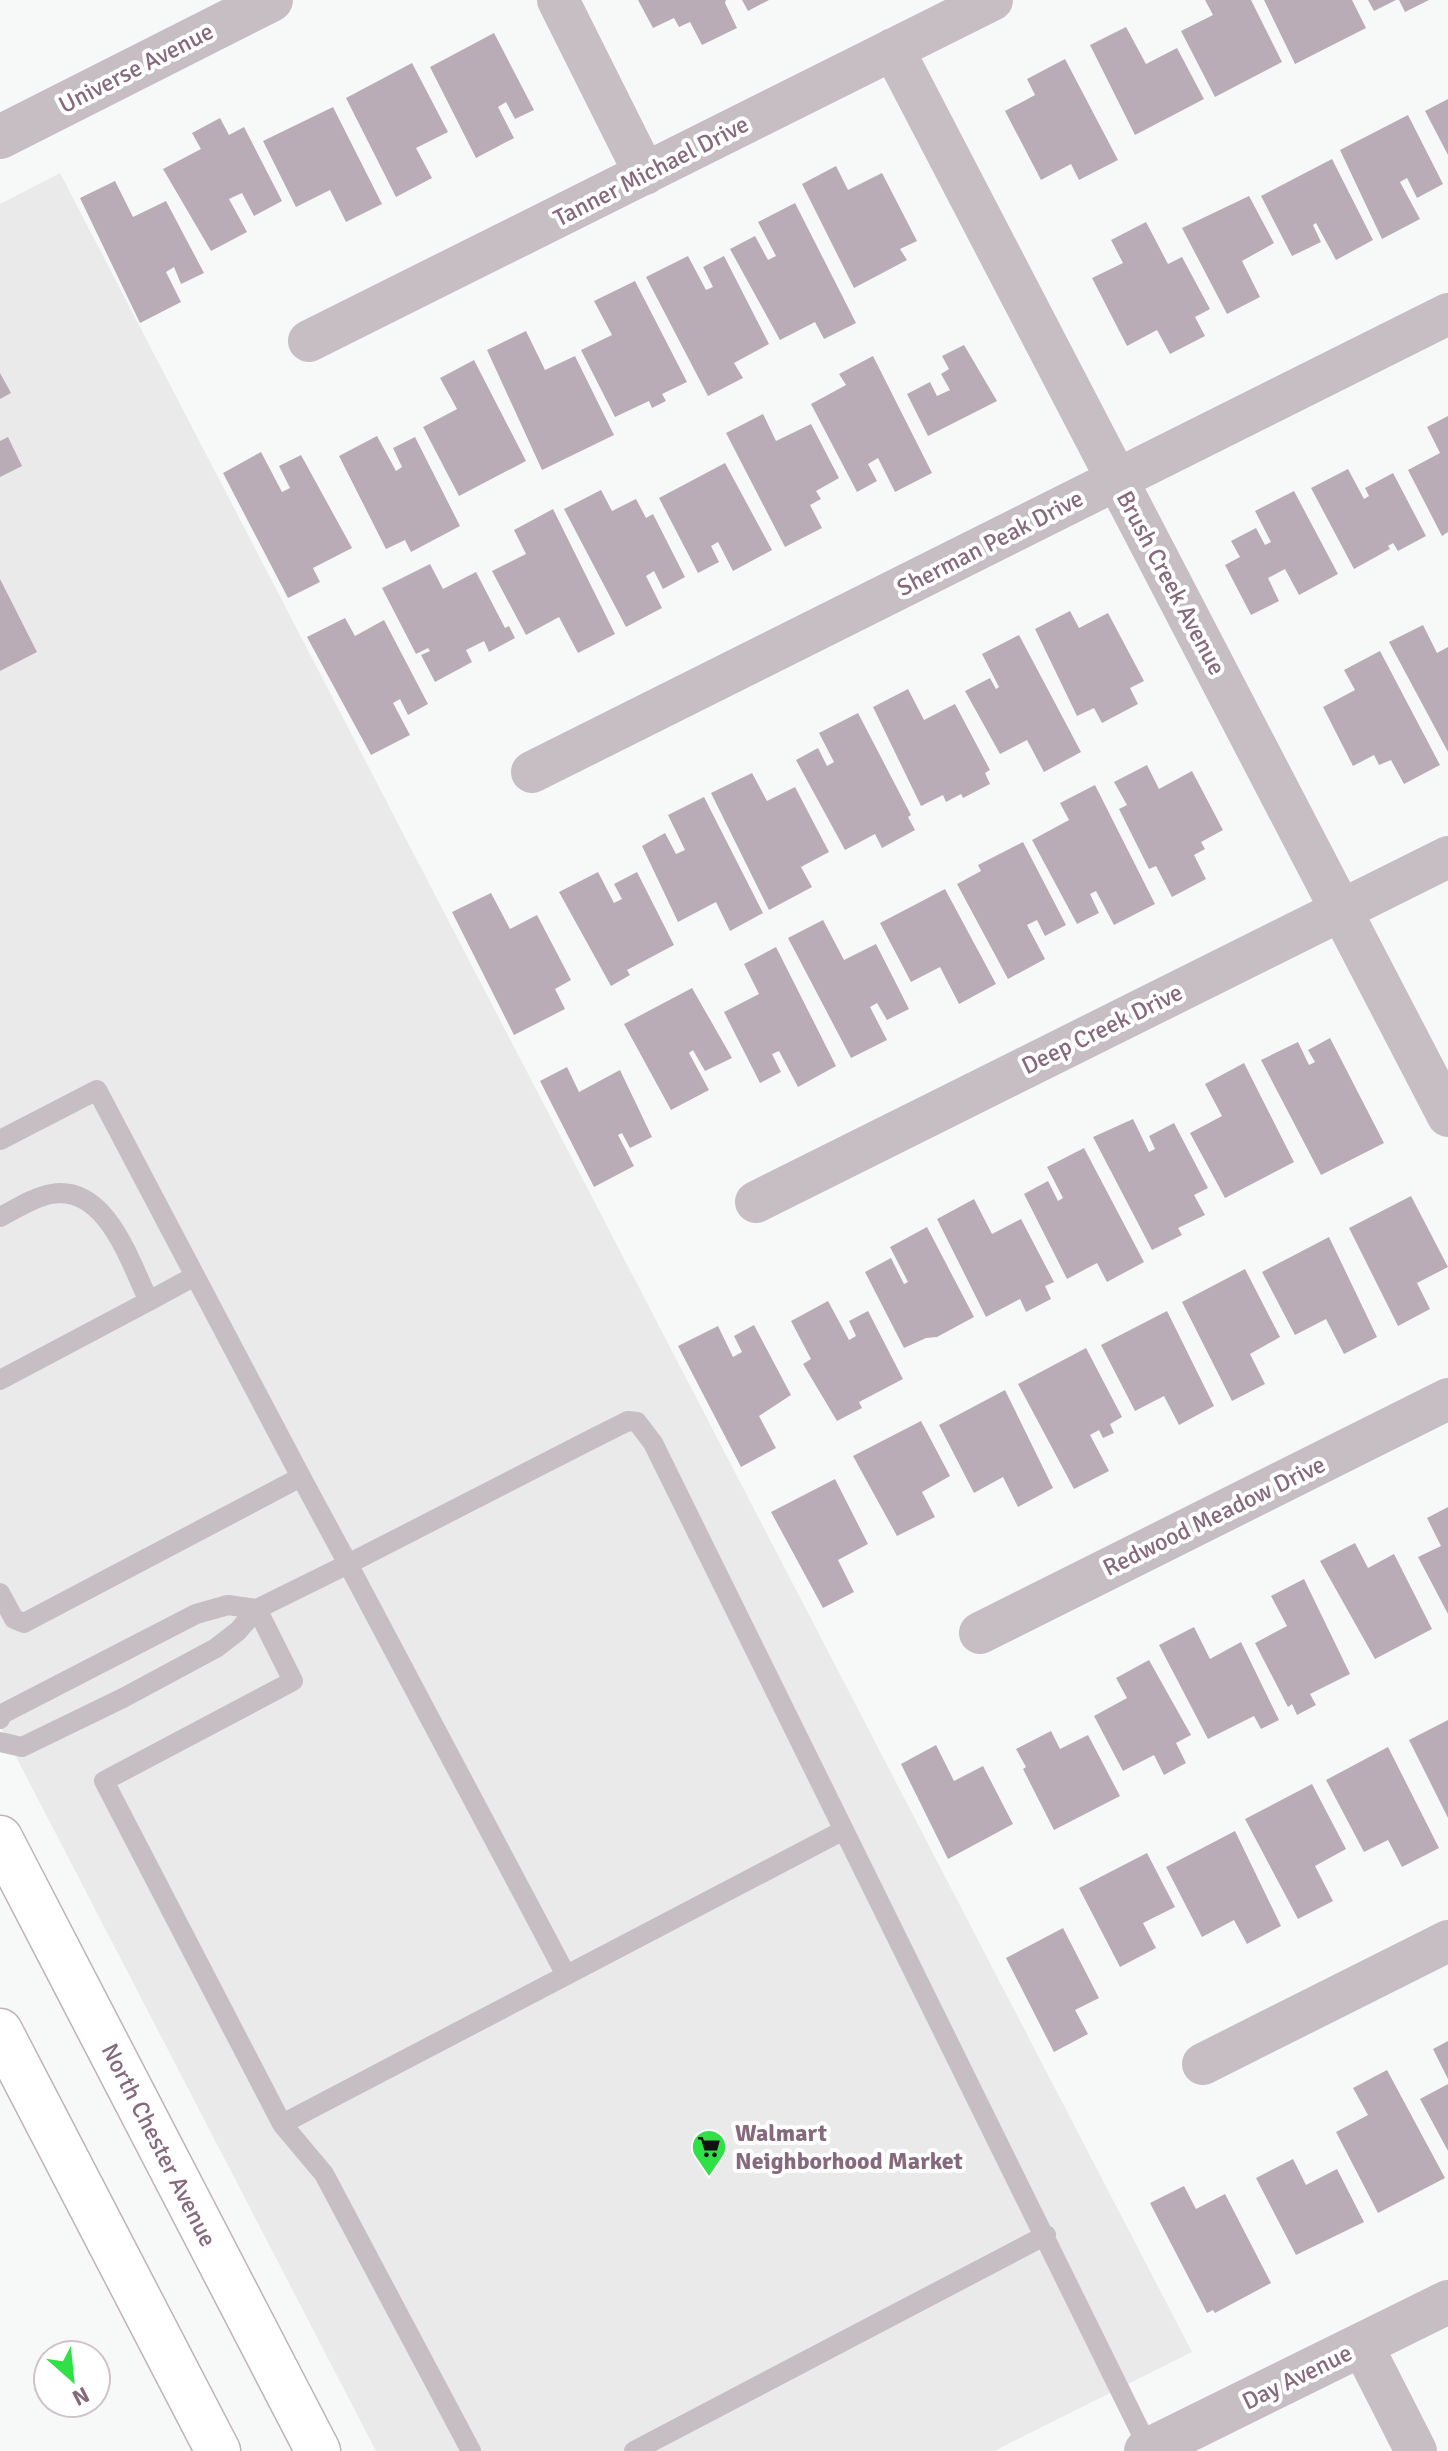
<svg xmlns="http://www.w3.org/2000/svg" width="1448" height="2451" viewBox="0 0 1448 2451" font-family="Signika,sans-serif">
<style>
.built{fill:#eaeaeb}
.building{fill:#b9acb6}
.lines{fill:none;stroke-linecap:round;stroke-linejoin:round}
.secondary-casing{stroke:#bdb3ba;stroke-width:47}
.service{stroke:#c7bec4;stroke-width:20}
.minor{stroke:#c7bec4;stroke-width:42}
.tertiary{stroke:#c7bec4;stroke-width:44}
.secondary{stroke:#fff;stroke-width:44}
.labels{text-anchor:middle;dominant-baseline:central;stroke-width:8;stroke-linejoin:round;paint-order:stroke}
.street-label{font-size:24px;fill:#87697d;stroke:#fff}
.poi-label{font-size:24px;font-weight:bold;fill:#87697d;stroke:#fff;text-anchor:start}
</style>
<rect width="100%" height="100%" fill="#f7f9f9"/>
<!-- built -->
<path class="built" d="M 60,173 L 1192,2352 L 994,2451 L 376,2451 L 0,1726 L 0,204 Z"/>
<!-- building -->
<path class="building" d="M 638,0 L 726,0 L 725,3 L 737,28 L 702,45 L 690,22 L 679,27 L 674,18 L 653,28 Z
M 742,0 L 769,0 L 748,11 Z
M 1205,0 L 1251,0 L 1282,62 L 1215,97 L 1181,31 L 1213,15 Z
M 1264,0 L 1352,0 L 1366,28 L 1295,64 Z
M 1368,0 L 1396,0 L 1374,11 Z
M 1399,0 L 1429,0 L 1405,12 Z
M 1126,27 L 1146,64 L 1177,48 L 1204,99 L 1135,135 L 1090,45 Z
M 494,33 L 534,110 L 515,119 L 506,102 L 498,107 L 514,138 L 476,158 L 430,67 Z
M 1065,59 L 1118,160 L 1079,180 L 1071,164 L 1041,180 L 1005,111 L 1035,95 L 1027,79 Z
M 412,63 L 448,132 L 416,148 L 432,178 L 396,197 L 346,98 Z
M 1448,99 L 1448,155 L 1425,111 Z
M 333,107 L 382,204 L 346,222 L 330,190 L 296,207 L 263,141 Z
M 1408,115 L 1443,184 L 1417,198 L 1407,178 L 1400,182 L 1420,219 L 1382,239 L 1340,150 Z
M 220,118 L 229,135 L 244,127 L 282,201 L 254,216 L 242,193 L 229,199 L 247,232 L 211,251 L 163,169 L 201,149 L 192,133 Z
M 1332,159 L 1373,240 L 1336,260 L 1316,223 L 1313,225 L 1321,242 L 1292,256 L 1261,196 Z
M 836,166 L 848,190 L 882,173 L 917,241 L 900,249 L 907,260 L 854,288 L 802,184 Z
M 115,181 L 133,217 L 166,201 L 204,273 L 181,284 L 174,267 L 166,272 L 181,302 L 140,323 L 80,198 Z
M 1249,196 L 1274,243 L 1242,261 L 1260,297 L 1227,314 L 1182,228 Z
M 795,203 L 856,323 L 824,339 L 815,322 L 780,340 L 730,249 L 755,236 L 768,260 L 776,256 L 758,222 Z
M 1146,222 L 1168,264 L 1182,257 L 1210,309 L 1195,317 L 1205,336 L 1170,354 L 1157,330 L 1127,346 L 1092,278 L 1123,263 L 1111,240 Z
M 688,256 L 706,290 L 713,287 L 703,267 L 724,256 L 769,344 L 734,363 L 743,378 L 708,396 L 646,277 Z
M 635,281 L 687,382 L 662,394 L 666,401 L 652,408 L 649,401 L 615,417 L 581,350 L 612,335 L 594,301 Z
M 526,331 L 545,370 L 575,356 L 614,435 L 542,470 L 487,350 Z
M 964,345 L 997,401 L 928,436 L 907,394 L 930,382 L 937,396 L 950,390 L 941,374 L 949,369 L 942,356 Z
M 873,356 L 932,473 L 895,492 L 878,458 L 868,464 L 877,481 L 857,492 L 811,404 L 846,385 L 839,374 Z
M 474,360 L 526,461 L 459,496 L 423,427 L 457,409 L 440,378 Z
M 0,373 L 11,393 L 0,399 Z
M 763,414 L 776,441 L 811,424 L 839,478 L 816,491 L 821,499 L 810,505 L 822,528 L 785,547 L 726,433 Z
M 1448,416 L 1448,532 L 1442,536 L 1408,470 L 1440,453 L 1427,427 Z
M 377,436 L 396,471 L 402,467 L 393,448 L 415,437 L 460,526 L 411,552 L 405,540 L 386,549 L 339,456 Z
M 8,437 L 22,466 L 0,477 L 0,441 Z
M 261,452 L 282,492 L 290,488 L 279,466 L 301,455 L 352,548 L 313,568 L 320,582 L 288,598 L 223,473 Z
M 725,463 L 772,550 L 733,571 L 718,542 L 711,546 L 719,562 L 698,573 L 659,498 Z
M 1348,469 L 1364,499 L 1369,496 L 1365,488 L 1393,473 L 1426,536 L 1398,551 L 1393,543 L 1388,546 L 1390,549 L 1354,569 L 1311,488 Z
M 601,490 L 612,511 L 636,499 L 646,518 L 653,514 L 685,577 L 663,589 L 654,571 L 646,576 L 662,608 L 626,627 L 564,509 Z
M 1294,491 L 1338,574 L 1299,595 L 1285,569 L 1268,578 L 1279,601 L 1251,615 L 1225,565 L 1240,557 L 1231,541 L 1256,528 L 1265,545 L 1271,542 L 1255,511 Z
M 553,509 L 615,634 L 578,653 L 559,617 L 526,635 L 492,571 L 526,554 L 514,530 Z
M 430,564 L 443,589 L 476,572 L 505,628 L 509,626 L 515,638 L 489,652 L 484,641 L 466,650 L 472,662 L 435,682 L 421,655 L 430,651 L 428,648 L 416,654 L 382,588 Z
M 0,579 L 37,652 L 0,671 Z
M 1070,611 L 1079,628 L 1108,613 L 1144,681 L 1130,688 L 1138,704 L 1102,723 L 1094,708 L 1077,716 L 1035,629 Z
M 345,618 L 355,636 L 384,620 L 428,704 L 408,715 L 400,699 L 393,703 L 410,735 L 371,755 L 307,637 Z
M 1423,625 L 1437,653 L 1448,647 L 1448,752 L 1389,642 Z
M 1019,635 L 1081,752 L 1044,772 L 1027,740 L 1000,754 L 965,691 L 990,678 L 996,689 L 999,687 L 982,654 Z
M 1380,651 L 1440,765 L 1404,784 L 1391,760 L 1379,765 L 1374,755 L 1353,766 L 1323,707 L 1355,690 L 1344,670 Z
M 908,689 L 924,720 L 955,704 L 990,770 L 985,773 L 990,784 L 963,798 L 961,794 L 946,802 L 943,795 L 921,806 L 873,707 Z
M 858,713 L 911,815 L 908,817 L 915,830 L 882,848 L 875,834 L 845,850 L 796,760 L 818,748 L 827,766 L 834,762 L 819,733 Z
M 1147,765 L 1159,789 L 1192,771 L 1223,830 L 1201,842 L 1205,849 L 1194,855 L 1206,879 L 1172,897 L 1156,866 L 1149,869 L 1119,809 L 1127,805 L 1114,782 Z
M 752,773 L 767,801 L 795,787 L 829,852 L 801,867 L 812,887 L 769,910 L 711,793 Z
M 1095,785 L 1155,904 L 1114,925 L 1096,891 L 1090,894 L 1099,913 L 1077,924 L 1032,840 L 1069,820 L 1060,803 Z
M 704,797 L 763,913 L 730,931 L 716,902 L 678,922 L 642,846 L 665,833 L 676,854 L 685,850 L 668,815 Z
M 1023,842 L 1066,925 L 1045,936 L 1037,920 L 1027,925 L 1045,959 L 1008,979 L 957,884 L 981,871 L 978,865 Z
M 598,872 L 614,903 L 622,899 L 614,884 L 637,872 L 674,945 L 627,970 L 630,975 L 611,986 L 559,892 Z
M 945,889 L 996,984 L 959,1004 L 940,967 L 911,982 L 880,923 Z
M 491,893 L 510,929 L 537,915 L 571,980 L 555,989 L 565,1009 L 514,1035 L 452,912 Z
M 823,920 L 844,960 L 876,944 L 909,1009 L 887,1020 L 877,1003 L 870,1007 L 887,1040 L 851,1058 L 788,938 Z
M 776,947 L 836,1066 L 798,1087 L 779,1051 L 772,1054 L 781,1072 L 760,1083 L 724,1012 L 759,994 L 744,964 Z
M 692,988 L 732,1058 L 705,1071 L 693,1050 L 689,1053 L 709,1090 L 671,1110 L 624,1024 Z
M 1330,1038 L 1384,1143 L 1321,1175 L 1261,1060 L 1298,1042 L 1309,1065 L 1315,1062 L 1308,1050 Z
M 1244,1063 L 1294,1162 L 1225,1198 L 1190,1133 L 1222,1116 L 1205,1084 Z
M 567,1067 L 579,1092 L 620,1070 L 652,1137 L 630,1148 L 622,1133 L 618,1135 L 634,1166 L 594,1187 L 540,1081 Z
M 1133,1119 L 1149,1152 L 1155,1149 L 1149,1136 L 1174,1123 L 1208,1188 L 1194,1195 L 1205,1215 L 1178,1228 L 1182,1235 L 1152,1250 L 1093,1137 Z
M 1084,1148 L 1144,1262 L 1107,1282 L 1097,1263 L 1067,1279 L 1024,1194 L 1048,1181 L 1058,1201 L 1063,1198 L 1047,1167 Z
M 1411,1196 L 1448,1267 L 1417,1283 L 1430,1309 L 1398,1326 L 1349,1228 Z
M 974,1199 L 992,1234 L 1021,1219 L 1054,1282 L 1045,1286 L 1051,1299 L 1026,1312 L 1020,1299 L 986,1317 L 937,1219 Z
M 927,1227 L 974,1317 L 937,1337 L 926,1338 L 904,1348 L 865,1272 L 891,1258 L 904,1284 L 908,1282 L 890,1247 Z
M 1329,1237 L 1377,1337 L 1344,1354 L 1326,1319 L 1295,1335 L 1262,1272 Z
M 1245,1269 L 1280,1337 L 1250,1354 L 1265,1384 L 1232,1401 L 1182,1302 Z
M 828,1301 L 849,1340 L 856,1336 L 849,1321 L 868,1311 L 903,1379 L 859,1402 L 862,1408 L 837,1421 L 803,1364 L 811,1359 L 791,1321 Z
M 1167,1311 L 1214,1406 L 1179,1425 L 1164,1396 L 1135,1411 L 1101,1345 Z
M 754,1325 L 791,1395 L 759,1416 L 776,1448 L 741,1467 L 678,1346 L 718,1326 L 733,1357 L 742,1352 L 734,1336 Z
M 1086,1348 L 1122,1417 L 1110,1424 L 1114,1433 L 1103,1438 L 1099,1430 L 1090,1435 L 1109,1471 L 1074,1489 L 1018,1384 Z
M 1005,1390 L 1053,1488 L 1018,1507 L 1003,1477 L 974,1493 L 939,1425 Z
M 921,1421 L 950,1476 L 922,1492 L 935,1517 L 897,1536 L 853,1456 Z
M 835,1479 L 868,1544 L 838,1560 L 854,1592 L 823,1608 L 771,1512 Z
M 1448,1507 L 1448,1614 L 1418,1557 L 1441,1546 L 1427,1518 Z
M 1355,1543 L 1368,1568 L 1394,1554 L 1432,1629 L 1375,1659 L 1320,1561 Z
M 1304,1579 L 1350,1674 L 1310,1694 L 1316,1705 L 1297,1715 L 1292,1704 L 1288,1707 L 1255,1643 L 1287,1626 L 1271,1596 Z
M 1194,1627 L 1210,1659 L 1241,1642 L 1279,1720 L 1261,1729 L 1254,1716 L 1208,1739 L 1159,1645 Z
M 1149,1660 L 1191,1735 L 1176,1743 L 1186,1763 L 1164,1775 L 1154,1755 L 1123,1771 L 1094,1716 L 1127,1698 L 1116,1678 Z
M 1448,1720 L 1448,1818 L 1409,1740 Z
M 1051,1731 L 1060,1749 L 1088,1735 L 1120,1796 L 1054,1830 L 1023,1769 L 1026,1767 L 1016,1749 Z
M 936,1745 L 954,1781 L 983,1766 L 1013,1824 L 948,1859 L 901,1764 Z
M 1388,1747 L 1439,1848 L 1402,1867 L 1388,1840 L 1364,1852 L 1326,1780 Z
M 1312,1784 L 1346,1849 L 1315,1866 L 1333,1901 L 1298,1919 L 1245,1819 Z
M 1235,1831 L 1281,1926 L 1247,1944 L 1234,1920 L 1202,1937 L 1166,1867 Z
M 1147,1853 L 1175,1907 L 1143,1923 L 1156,1948 L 1120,1967 L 1079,1888 Z
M 1063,1928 L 1099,1998 L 1075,2010 L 1088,2034 L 1054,2052 L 1006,1958 Z
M 1448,2041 L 1448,2079 L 1433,2049 Z
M 1387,2070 L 1445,2178 L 1378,2213 L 1336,2132 L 1368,2115 L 1353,2088 Z
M 1448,2084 L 1448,2151 L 1420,2099 Z
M 1293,2159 L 1306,2185 L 1337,2169 L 1364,2222 L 1296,2255 L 1256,2178 Z
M 1184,2186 L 1196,2209 L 1225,2194 L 1271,2283 L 1215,2313 L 1213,2310 L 1207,2313 L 1150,2203 Z"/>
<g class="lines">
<defs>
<path id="secondary" d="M 0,1838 L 318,2451
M 0,2031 L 218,2451"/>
</defs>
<!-- secondary casing -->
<use href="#secondary" class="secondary-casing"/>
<!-- service -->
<path class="service" d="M 0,1140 L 97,1090 L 301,1477
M 0,1217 C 16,1209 34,1197 51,1194 C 107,1184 130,1263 149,1301 L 195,1276
M 0,1380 L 149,1301
M 0,1593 L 14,1619 L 24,1623 L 301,1477 L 348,1564 L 257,1609 L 238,1631 L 216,1648 L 123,1698 L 22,1747 L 0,1742
M 257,1609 L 293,1681 L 104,1781 L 282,2124 L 842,1831
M 0,1719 L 2,1714 L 196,1614 L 228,1605 L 257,1609
M 566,1975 L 348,1564 L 596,1437 L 628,1421 L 637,1422 L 653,1443 L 1149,2449
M 282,2124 L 324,2174 L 471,2451
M 634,2451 L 1046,2235"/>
<!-- minor -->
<path class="minor" d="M 558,0 L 645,174
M 893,49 L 1448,1116
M 309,341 L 992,0
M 532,772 L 1448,314
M 756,1202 L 1448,857
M 980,1633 L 1448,1399
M 1203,2064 L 1448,1941
M 1362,2345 L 1416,2451"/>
<!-- tertiary -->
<path class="tertiary" d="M 0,137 L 271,0
M 1146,2451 L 1448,2302"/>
<!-- secondary -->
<use href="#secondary" class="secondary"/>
</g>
<!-- icons -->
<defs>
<symbol id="supermarket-pin" viewBox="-11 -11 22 30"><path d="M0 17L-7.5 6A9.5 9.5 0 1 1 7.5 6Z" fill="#2fe046" stroke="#fff"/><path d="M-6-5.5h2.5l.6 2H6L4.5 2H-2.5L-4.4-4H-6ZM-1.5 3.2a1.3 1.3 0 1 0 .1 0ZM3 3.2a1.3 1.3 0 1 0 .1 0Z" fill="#111"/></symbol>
</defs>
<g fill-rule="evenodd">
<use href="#supermarket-pin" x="689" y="2127" width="40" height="54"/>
</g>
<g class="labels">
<!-- street labels -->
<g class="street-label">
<text transform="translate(136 68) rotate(-27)">Universe Avenue</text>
<text transform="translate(651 171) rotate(-27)">Tanner Michael Drive</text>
<text transform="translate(990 543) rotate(-27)">Sherman Peak Drive</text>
<text transform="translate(1171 583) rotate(62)">Brush Creek Avenue</text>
<text transform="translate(1102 1029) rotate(-26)">Deep Creek Drive</text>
<text transform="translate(1214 1516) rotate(-26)">Redwood Meadow Drive</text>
<text transform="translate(159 2145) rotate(63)">North Chester Avenue</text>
<text transform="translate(1297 2377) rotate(-26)">Day Avenue</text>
</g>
<!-- poi labels -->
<g class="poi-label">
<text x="735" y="2133">Walmart<tspan x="735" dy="28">Neighborhood Market</tspan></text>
</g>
</g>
<!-- north arrow -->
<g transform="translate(72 2379) rotate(153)"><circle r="38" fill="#ffffff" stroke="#cfc3cb" stroke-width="2"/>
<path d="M0-6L14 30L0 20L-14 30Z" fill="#2fe046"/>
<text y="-12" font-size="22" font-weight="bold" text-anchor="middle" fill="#87697d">N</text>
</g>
</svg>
